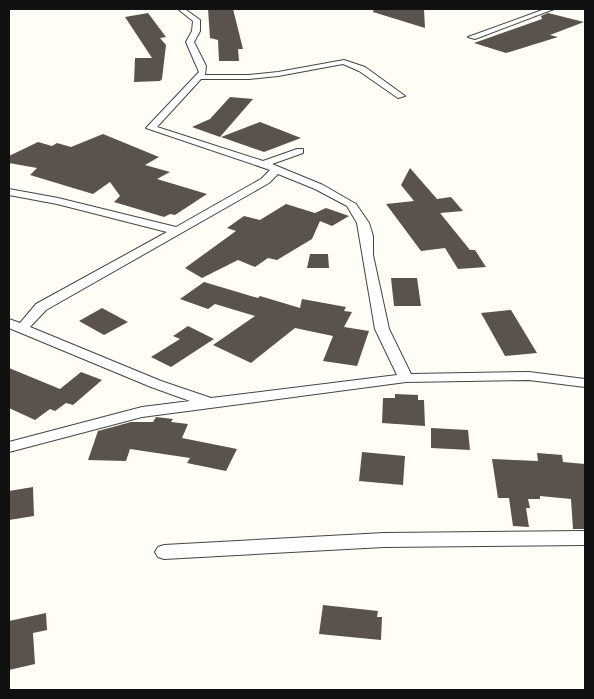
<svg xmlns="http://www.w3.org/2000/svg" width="594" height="699" viewBox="0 0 594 699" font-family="Literata,serif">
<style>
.building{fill:#5a524d}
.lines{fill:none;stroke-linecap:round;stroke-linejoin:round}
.minor-casing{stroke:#444;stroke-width:2}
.minor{fill:#fff;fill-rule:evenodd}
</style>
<rect width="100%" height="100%" fill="#fffdf5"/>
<!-- building -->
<path class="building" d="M 208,9 L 233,9 L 243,49 L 238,49 L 239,61 L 219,61 L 218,40 L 210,38 Z
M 374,9 L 424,9 L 425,28 L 373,12 Z
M 148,13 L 166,37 L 160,38 L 166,45 L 162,79 L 160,81 L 134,82 L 135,58 L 152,58 L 125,17 Z
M 548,13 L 584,22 L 550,35 L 558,37 L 506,53 L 474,43 L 542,19 L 541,16 Z
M 230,97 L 253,99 L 220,137 L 192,127 L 210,119 Z
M 260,122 L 301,138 L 264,152 L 221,137 Z
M 103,134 L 159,157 L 145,165 L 170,172 L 157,179 L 207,194 L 175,215 L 170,214 L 164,217 L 114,202 L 120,196 L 110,182 L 93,194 L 30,175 L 37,168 L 9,163 L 9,156 L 38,142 L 52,146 L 57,143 L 71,147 Z
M 410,168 L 437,199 L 451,197 L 463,211 L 440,213 L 470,250 L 475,250 L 486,267 L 458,269 L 445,248 L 421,251 L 386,204 L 414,201 L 401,185 Z
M 286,204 L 315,213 L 326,208 L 349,216 L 332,226 L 320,221 L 312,239 L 277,260 L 268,258 L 255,267 L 238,260 L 202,278 L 185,268 L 236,231 L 227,228 L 244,216 L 260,220 Z
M 310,254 L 328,254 L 329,268 L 307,268 Z
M 391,278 L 417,278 L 421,306 L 394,306 Z
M 204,282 L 258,298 L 260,296 L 300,308 L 302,299 L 346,307 L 344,311 L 352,312 L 344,327 L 369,331 L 357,366 L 323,361 L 333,336 L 295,328 L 251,363 L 213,345 L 255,316 L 215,304 L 208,309 L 180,299 Z
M 102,308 L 128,322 L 104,335 L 79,321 Z
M 511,310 L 537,353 L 505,356 L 481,313 Z
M 188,326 L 214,339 L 171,367 L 151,357 L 180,339 L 173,336 Z
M 9,368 L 60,389 L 81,372 L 102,380 L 73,405 L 66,403 L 55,411 L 50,409 L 35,420 L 9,408 Z
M 395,394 L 418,395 L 418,400 L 424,400 L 425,426 L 382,423 L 383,398 L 395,398 Z
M 156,417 L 173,419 L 171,422 L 188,424 L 182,438 L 237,449 L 226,471 L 187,463 L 190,458 L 130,449 L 126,461 L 88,460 L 98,431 L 131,422 L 153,422 Z
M 431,428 L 468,430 L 470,450 L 431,448 Z
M 362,452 L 405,456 L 403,485 L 359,481 Z
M 537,453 L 562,455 L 563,462 L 585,464 L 585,529 L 573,529 L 571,499 L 540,496 L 540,499 L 528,499 L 530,508 L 526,508 L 529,527 L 513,526 L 509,498 L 498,498 L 492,459 L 538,461 Z
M 33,487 L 34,516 L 9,520 L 9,491 Z
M 323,605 L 378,611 L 377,617 L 382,617 L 381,640 L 319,634 Z
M 46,613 L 47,630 L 33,633 L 35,664 L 9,670 L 9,621 Z"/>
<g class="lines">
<defs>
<path id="minor" d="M 178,9 L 185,9 L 200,20 L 200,31 L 194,42 L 206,66 L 205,75 L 249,75 L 278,72 L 344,60 L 365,67 L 405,96 L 398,98 L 359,71 L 343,64 L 278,76 L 249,79 L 201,79 L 157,127 L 263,161 L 297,149 L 303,149 L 303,153 L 272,164 L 323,185 L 356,204 L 369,223 L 373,236 L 373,255 L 389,329 L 411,374 L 529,372 L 585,379 L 585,387 L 529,380 L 406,382 L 142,417 L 9,452 L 9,442 L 142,407 L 190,401 L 151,387 L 9,328 L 9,319 L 20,323 L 36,304 L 167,232 L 57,204 L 9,195 L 9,189 L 58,198 L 176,227 L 261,179 L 270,170 L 146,128 L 199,72 L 186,42 L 192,31 L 193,21 ZM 278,174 L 315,189 L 347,206 L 357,223 L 375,329 L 397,375 L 211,398 L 161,381 L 30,327 L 46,310 L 269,183 Z
M 545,9 L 554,9 L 475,39 L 468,37 Z
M 585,531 L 585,545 L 384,547 L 164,559 L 158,557 L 155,552 L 158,547 L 164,545 L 384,533 Z"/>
</defs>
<!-- minor casing -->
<use href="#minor" class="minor-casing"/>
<!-- minor -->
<use href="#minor" class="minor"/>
</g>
<!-- border -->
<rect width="594" height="699" fill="none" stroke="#111111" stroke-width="20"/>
</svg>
